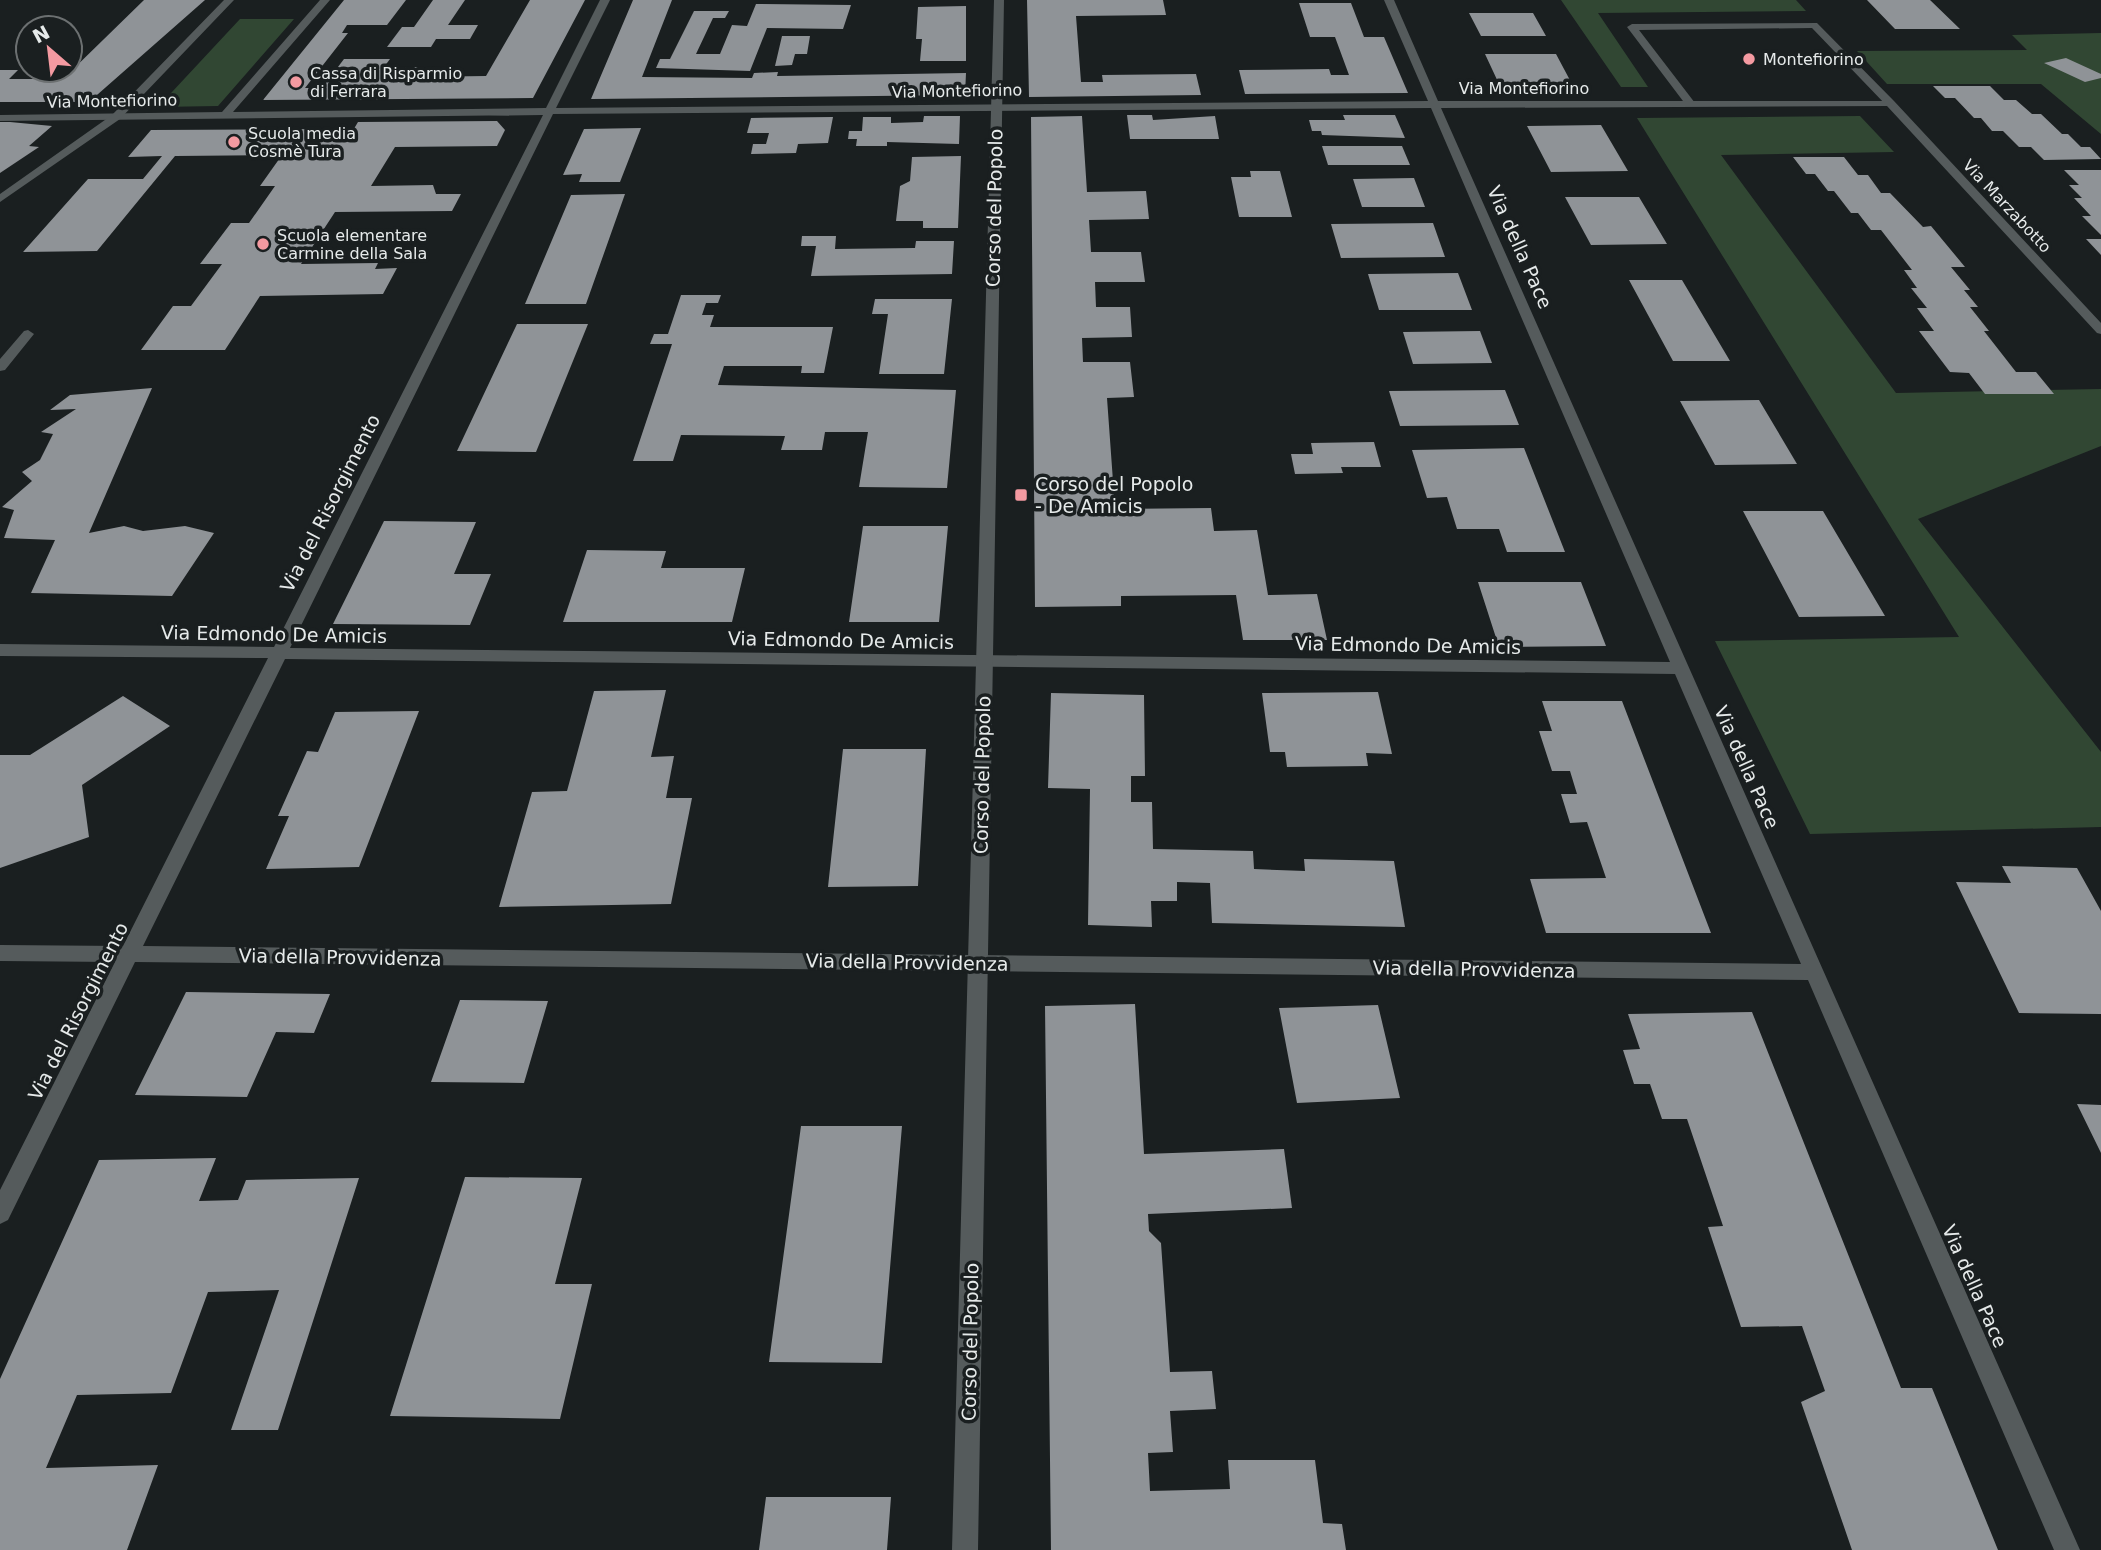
<svg xmlns="http://www.w3.org/2000/svg" width="2101" height="1550" viewBox="0 0 2101 1550" font-family="'DejaVu Sans',sans-serif">
<style>
.green{fill:#314733}
.building{fill:#8f9397}
.lines{fill:none;stroke-linecap:round;stroke-linejoin:round}
.lane{fill:#555b5c;fill-rule:evenodd}
.street{fill:#555b5c;fill-rule:evenodd}
.secondary{fill:#555b5c;fill-rule:evenodd}
.poi-dot{fill:#f49aa1;stroke:#1a1f20;stroke-width:2.5}
.labels{text-anchor:middle;dominant-baseline:central;stroke-width:7;stroke-linejoin:round;paint-order:stroke}
.far-poi-label{font-size:16px;fill:#e6eaea;stroke:#1a1f20;text-anchor:start}
.far-street-label{font-size:16px;fill:#e6eaea;stroke:#1a1f20}
.street-label{font-size:19px;fill:#e6eaea;stroke:#1a1f20}
.poi-label{font-size:19px;fill:#e6eaea;stroke:#1a1f20;text-anchor:start}
</style>
<rect width="100%" height="100%" fill="#1a1f20"/>
<!-- green -->
<path class="green" d="M 1561,0 L 1796,0 L 1806,11 L 1598,13 L 1648,87 L 1621,87 Z
M 240,19 L 294,19 L 218,106 L 158,107 Z
M 2101,33 L 2101,134 L 2041,84 L 1887,84 L 1857,51 L 2027,50 L 2012,35 Z
M 1860,116 L 1894,152 L 1721,155 L 1896,393 L 2101,389 L 2101,446 L 1918,519 L 2101,752 L 2101,827 L 1810,834 L 1715,641 L 1959,637 L 1637,118 Z"/>
<!-- building -->
<path class="building" d="M 144,0 L 205,0 L 89,102 L 0,102 L 0,70 L 18,70 L 9,79 L 63,79 Z
M 344,0 L 406,0 L 387,25 L 347,25 L 342,33 L 348,33 L 305,88 L 322,88 L 344,59 L 390,59 L 384,67 L 422,67 L 416,77 L 486,76 L 530,0 L 585,0 L 533,98 L 263,100 Z
M 433,0 L 465,0 L 448,25 L 478,25 L 470,39 L 436,39 L 431,47 L 387,47 L 402,27 L 414,27 Z
M 633,0 L 672,0 L 642,77 L 752,78 L 754,73 L 778,72 L 777,76 L 966,73 L 965,95 L 591,99 Z
M 1027,0 L 1163,0 L 1166,15 L 1076,16 L 1081,82 L 1103,82 L 1102,75 L 1196,74 L 1201,95 L 1029,97 Z
M 1867,0 L 1930,0 L 1960,29 L 1895,29 Z
M 1299,3 L 1351,3 L 1364,37 L 1384,37 L 1408,93 L 1245,94 L 1239,70 L 1329,69 L 1331,75 L 1349,75 L 1335,37 L 1310,37 Z
M 756,4 L 851,5 L 843,29 L 767,28 L 750,71 L 656,68 L 660,59 L 670,59 L 694,11 L 729,11 L 725,18 L 713,18 L 696,54 L 720,54 L 732,25 L 747,26 Z
M 966,6 L 966,61 L 920,61 L 922,39 L 916,39 L 918,7 Z
M 1469,13 L 1533,13 L 1546,36 L 1481,36 Z
M 782,36 L 810,36 L 807,54 L 795,54 L 792,65 L 775,66 Z
M 1485,54 L 1556,54 L 1572,84 L 1499,84 Z
M 2066,58 L 2101,74 L 2101,78 L 2085,82 L 2044,63 Z
M 1933,86 L 1990,86 L 2004,100 L 2016,100 L 2032,114 L 2041,114 L 2062,134 L 2068,134 L 2081,147 L 2090,147 L 2101,159 L 2044,160 L 2031,147 L 2019,147 L 2003,131 L 1992,131 L 1981,118 L 1974,118 L 1955,98 L 1945,98 Z
M 1127,115 L 1152,115 L 1153,120 L 1215,116 L 1219,139 L 1130,139 Z
M 1343,115 L 1395,115 L 1405,138 L 1322,135 L 1321,131 L 1312,131 L 1309,120 L 1345,120 Z
M 924,116 L 960,116 L 959,144 L 887,142 L 887,146 L 856,146 L 857,139 L 848,139 L 849,131 L 862,131 L 863,117 L 891,117 L 891,123 L 923,122 Z
M 1082,116 L 1087,192 L 1146,191 L 1149,219 L 1089,220 L 1091,252 L 1141,252 L 1145,282 L 1095,282 L 1096,307 L 1130,307 L 1132,337 L 1082,338 L 1083,362 L 1130,362 L 1134,397 L 1107,398 L 1115,509 L 1211,508 L 1214,531 L 1257,530 L 1268,595 L 1317,594 L 1327,640 L 1243,640 L 1236,595 L 1121,596 L 1121,606 L 1035,607 L 1031,117 Z
M 833,117 L 828,143 L 798,144 L 796,153 L 751,154 L 753,144 L 766,144 L 769,133 L 747,133 L 751,118 Z
M 497,121 L 505,130 L 497,146 L 395,147 L 371,186 L 433,185 L 436,194 L 461,194 L 452,211 L 335,212 L 301,264 L 378,263 L 375,269 L 397,268 L 383,294 L 260,296 L 225,350 L 141,350 L 173,306 L 191,306 L 222,264 L 200,264 L 231,223 L 249,223 L 275,186 L 260,186 L 282,155 L 175,156 L 97,251 L 23,252 L 88,179 L 143,179 L 162,156 L 128,157 L 151,130 L 324,129 L 318,138 L 349,137 L 358,122 Z
M 0,122 L 10,122 L 52,126 L 29,146 L 39,147 L 0,173 Z
M 1601,125 L 1628,171 L 1551,172 L 1527,126 Z
M 641,128 L 620,182 L 579,182 L 582,174 L 563,175 L 584,129 Z
M 1322,146 L 1402,146 L 1410,165 L 1328,165 Z
M 961,156 L 958,228 L 923,228 L 923,221 L 896,221 L 900,186 L 910,181 L 912,157 Z
M 1793,157 L 1844,157 L 1858,175 L 1868,175 L 1881,193 L 1890,193 L 1923,227 L 1931,226 L 1965,267 L 1951,267 L 1970,290 L 1964,290 L 1978,307 L 1970,307 L 1989,331 L 1984,331 L 2016,372 L 2036,372 L 2054,394 L 1985,394 L 1969,373 L 1950,372 L 1919,331 L 1934,331 L 1917,308 L 1927,308 L 1911,288 L 1917,288 L 1904,270 L 1912,270 L 1881,230 L 1871,230 L 1858,213 L 1851,213 L 1834,191 L 1828,191 L 1815,174 L 1806,174 Z
M 2064,170 L 2101,170 L 2101,235 L 2082,216 L 2091,216 L 2074,198 L 2082,198 L 2069,185 L 2079,185 Z
M 1250,171 L 1280,171 L 1292,217 L 1239,217 L 1231,177 L 1251,177 Z
M 1414,178 L 1425,207 L 1362,207 L 1353,179 Z
M 625,194 L 586,304 L 525,304 L 571,195 Z
M 1565,197 L 1639,197 L 1667,244 L 1591,245 Z
M 1433,223 L 1445,257 L 1341,258 L 1331,224 Z
M 802,236 L 836,236 L 835,249 L 915,248 L 916,241 L 954,241 L 952,274 L 811,276 L 816,246 L 801,246 Z
M 2086,239 L 2101,239 L 2101,255 Z
M 1458,273 L 1472,310 L 1379,310 L 1368,274 Z
M 1629,280 L 1682,280 L 1730,361 L 1673,361 Z
M 681,295 L 721,295 L 718,303 L 706,303 L 702,315 L 714,315 L 710,327 L 833,327 L 824,373 L 801,373 L 802,366 L 724,366 L 718,385 L 956,390 L 947,488 L 859,487 L 868,432 L 825,432 L 822,450 L 781,450 L 785,436 L 681,435 L 673,461 L 633,461 L 672,344 L 650,344 L 654,334 L 668,334 Z
M 875,299 L 952,299 L 944,374 L 879,374 L 888,314 L 872,314 Z
M 517,324 L 588,324 L 536,452 L 457,451 Z
M 1480,331 L 1492,363 L 1413,364 L 1403,332 Z
M 152,388 L 89,533 L 124,526 L 143,531 L 185,526 L 214,533 L 172,596 L 31,593 L 55,540 L 4,538 L 14,510 L 2,507 L 32,481 L 22,472 L 40,460 L 53,434 L 41,432 L 76,409 L 50,410 L 70,395 Z
M 1505,390 L 1519,425 L 1400,426 L 1389,391 Z
M 1759,400 L 1797,464 L 1715,465 L 1680,401 Z
M 1374,442 L 1381,467 L 1341,467 L 1343,473 L 1295,474 L 1291,454 L 1313,454 L 1311,443 Z
M 1524,448 L 1565,552 L 1507,552 L 1499,529 L 1457,529 L 1447,497 L 1427,498 L 1412,450 Z
M 1743,511 L 1823,511 L 1885,616 L 1799,617 Z
M 384,521 L 476,522 L 454,574 L 491,574 L 470,625 L 333,624 Z
M 863,526 L 948,526 L 939,622 L 849,622 Z
M 587,550 L 666,551 L 661,568 L 745,568 L 732,622 L 563,622 Z
M 1478,582 L 1581,582 L 1606,646 L 1499,647 Z
M 666,690 L 651,757 L 674,756 L 666,798 L 692,798 L 671,904 L 499,907 L 532,792 L 567,791 L 594,691 Z
M 1378,692 L 1392,754 L 1366,753 L 1368,766 L 1287,767 L 1285,752 L 1270,752 L 1262,693 Z
M 1051,693 L 1144,695 L 1145,776 L 1131,776 L 1131,802 L 1152,802 L 1153,849 L 1253,851 L 1254,869 L 1305,871 L 1304,859 L 1394,861 L 1405,927 L 1212,923 L 1210,883 L 1177,882 L 1177,901 L 1151,901 L 1152,927 L 1088,925 L 1090,789 L 1048,788 Z
M 123,696 L 170,726 L 82,785 L 89,837 L 0,868 L 0,755 L 30,755 Z
M 1542,701 L 1622,701 L 1711,933 L 1546,933 L 1530,879 L 1606,878 L 1587,822 L 1570,823 L 1561,794 L 1577,794 L 1570,771 L 1552,771 L 1539,731 L 1552,731 Z
M 419,711 L 359,867 L 266,869 L 289,816 L 278,816 L 307,751 L 318,752 L 335,712 Z
M 843,749 L 926,749 L 918,886 L 828,887 Z
M 2002,866 L 2077,868 L 2101,911 L 2101,1014 L 2019,1013 L 1956,882 L 2011,883 Z
M 186,992 L 330,994 L 314,1033 L 276,1032 L 247,1097 L 135,1095 Z
M 460,1000 L 548,1001 L 524,1083 L 431,1082 Z
M 1135,1004 L 1144,1154 L 1284,1149 L 1292,1208 L 1148,1214 L 1149,1231 L 1161,1243 L 1170,1372 L 1212,1371 L 1216,1409 L 1170,1411 L 1173,1452 L 1148,1453 L 1150,1491 L 1230,1489 L 1228,1460 L 1315,1460 L 1323,1523 L 1342,1524 L 1346,1550 L 1051,1550 L 1045,1006 Z
M 1378,1005 L 1400,1098 L 1297,1103 L 1279,1008 Z
M 1752,1012 L 1901,1388 L 1932,1388 L 1998,1550 L 1852,1550 L 1801,1402 L 1825,1391 L 1802,1326 L 1741,1327 L 1708,1227 L 1723,1226 L 1687,1119 L 1662,1119 L 1650,1084 L 1634,1084 L 1623,1050 L 1640,1049 L 1628,1014 Z
M 2077,1104 L 2101,1105 L 2101,1153 Z
M 801,1126 L 902,1126 L 882,1363 L 769,1362 Z
M 216,1158 L 199,1201 L 238,1200 L 246,1180 L 359,1178 L 278,1430 L 231,1430 L 279,1290 L 208,1292 L 171,1393 L 77,1395 L 46,1468 L 158,1465 L 127,1550 L 0,1550 L 0,1379 L 99,1160 Z
M 465,1177 L 582,1178 L 555,1284 L 592,1284 L 560,1419 L 390,1416 Z
M 766,1497 L 891,1497 L 887,1550 L 759,1550 Z"/>
<g class="lines">
<!-- lane -->
<path class="lane" d="M 1817,23 L 1894,101 L 1894,105 L 1886,105 L 1812,28 L 1639,30 L 1695,103 L 1686,105 L 1627,27 L 1632,24 Z"/>
<!-- street -->
<path class="street" d="M 320,0 L 330,0 L 233,112 L 546,108 L 600,0 L 610,0 L 556,108 L 1428,101 L 1384,0 L 1394,0 L 1438,101 L 1894,101 L 2101,323 L 2101,334 L 2097,333 L 1887,106 L 1441,108 L 2080,1550 L 2054,1550 L 1808,980 L 135,962 L 8,1220 L 0,1224 L 0,1190 L 115,962 L 0,961 L 0,945 L 123,946 L 268,658 L 0,656 L 0,644 L 274,647 L 543,115 L 0,121 L 0,115 L 222,112 ZM 1431,108 L 1670,662 L 290,648 L 553,114 ZM 285,659 L 1675,674 L 1801,964 L 143,946 Z
M 28,330 L 34,334 L 5,370 L 0,371 L 0,359 L 24,331 Z"/>
<!-- secondary -->
<path class="secondary" d="M 224,0 L 234,0 L 120,119 L 0,202 L 0,194 L 112,115 Z
M 994,0 L 1004,0 L 978,1550 L 952,1550 Z"/>
</g>
<!-- markers -->
<g class="poi-dot">
<circle cx="1749" cy="59" r="7"/>
<circle cx="296" cy="82" r="7"/>
<circle cx="234" cy="142" r="7"/>
<circle cx="263" cy="244" r="7"/>
<rect x="1014" y="488" width="14" height="14" rx="3.5"/>
</g>
<g class="labels">
<!-- far-poi labels -->
<g class="far-poi-label">
<text x="1763" y="59">Montefiorino</text>
<text x="310" y="73">Cassa di Risparmio<tspan x="310" dy="18">di Ferrara</tspan></text>
<text x="248" y="133">Scuola media<tspan x="248" dy="18">Cosmè Tura</tspan></text>
<text x="277" y="235">Scuola elementare<tspan x="277" dy="18">Carmine della Sala</tspan></text>
</g>
<!-- far-street labels -->
<g class="far-street-label">
<text x="1524" y="88">Via Montefiorino</text>
<text transform="translate(957 91) rotate(-1)">Via Montefiorino</text>
<text transform="translate(112 101) rotate(-1)">Via Montefiorino</text>
<text transform="translate(2007 206) rotate(47)">Via Marzabotto</text>
</g>
<!-- street labels -->
<g class="street-label">
<text transform="translate(994 208) rotate(-89)">Corso del Popolo</text>
<text transform="translate(1520 247) rotate(66)">Via della Pace</text>
<text transform="translate(330 503) rotate(-63)">Via del Risorgimento</text>
<text transform="translate(274 634) rotate(1)">Via Edmondo De Amicis</text>
<text transform="translate(841 640) rotate(1)">Via Edmondo De Amicis</text>
<text transform="translate(1408 645) rotate(1)">Via Edmondo De Amicis</text>
<text transform="translate(1747 767) rotate(66)">Via della Pace</text>
<text transform="translate(982 775) rotate(-89)">Corso del Popolo</text>
<text transform="translate(340 957) rotate(1)">Via della Provvidenza</text>
<text transform="translate(907 962) rotate(1)">Via della Provvidenza</text>
<text transform="translate(1474 969) rotate(1)">Via della Provvidenza</text>
<text transform="translate(78 1011) rotate(-63)">Via del Risorgimento</text>
<text transform="translate(1975 1286) rotate(66)">Via della Pace</text>
<text transform="translate(970 1342) rotate(-89)">Corso del Popolo</text>
</g>
<!-- poi labels -->
<g class="poi-label">
<text x="1035" y="484">Corso del Popolo<tspan x="1035" dy="22">- De Amicis</tspan></text>
</g>
</g>
<!-- north arrow -->
<g transform="translate(49 49) rotate(332)"><circle r="33" fill="#1a1f20" stroke="#6c7071" stroke-width="2"/>
<path d="M0-5L12 26L0 18L-12 26Z" fill="#f49aa1"/>
<text y="-10" font-size="19" font-weight="bold" text-anchor="middle" fill="#e6eaea">N</text>
</g>
</svg>
